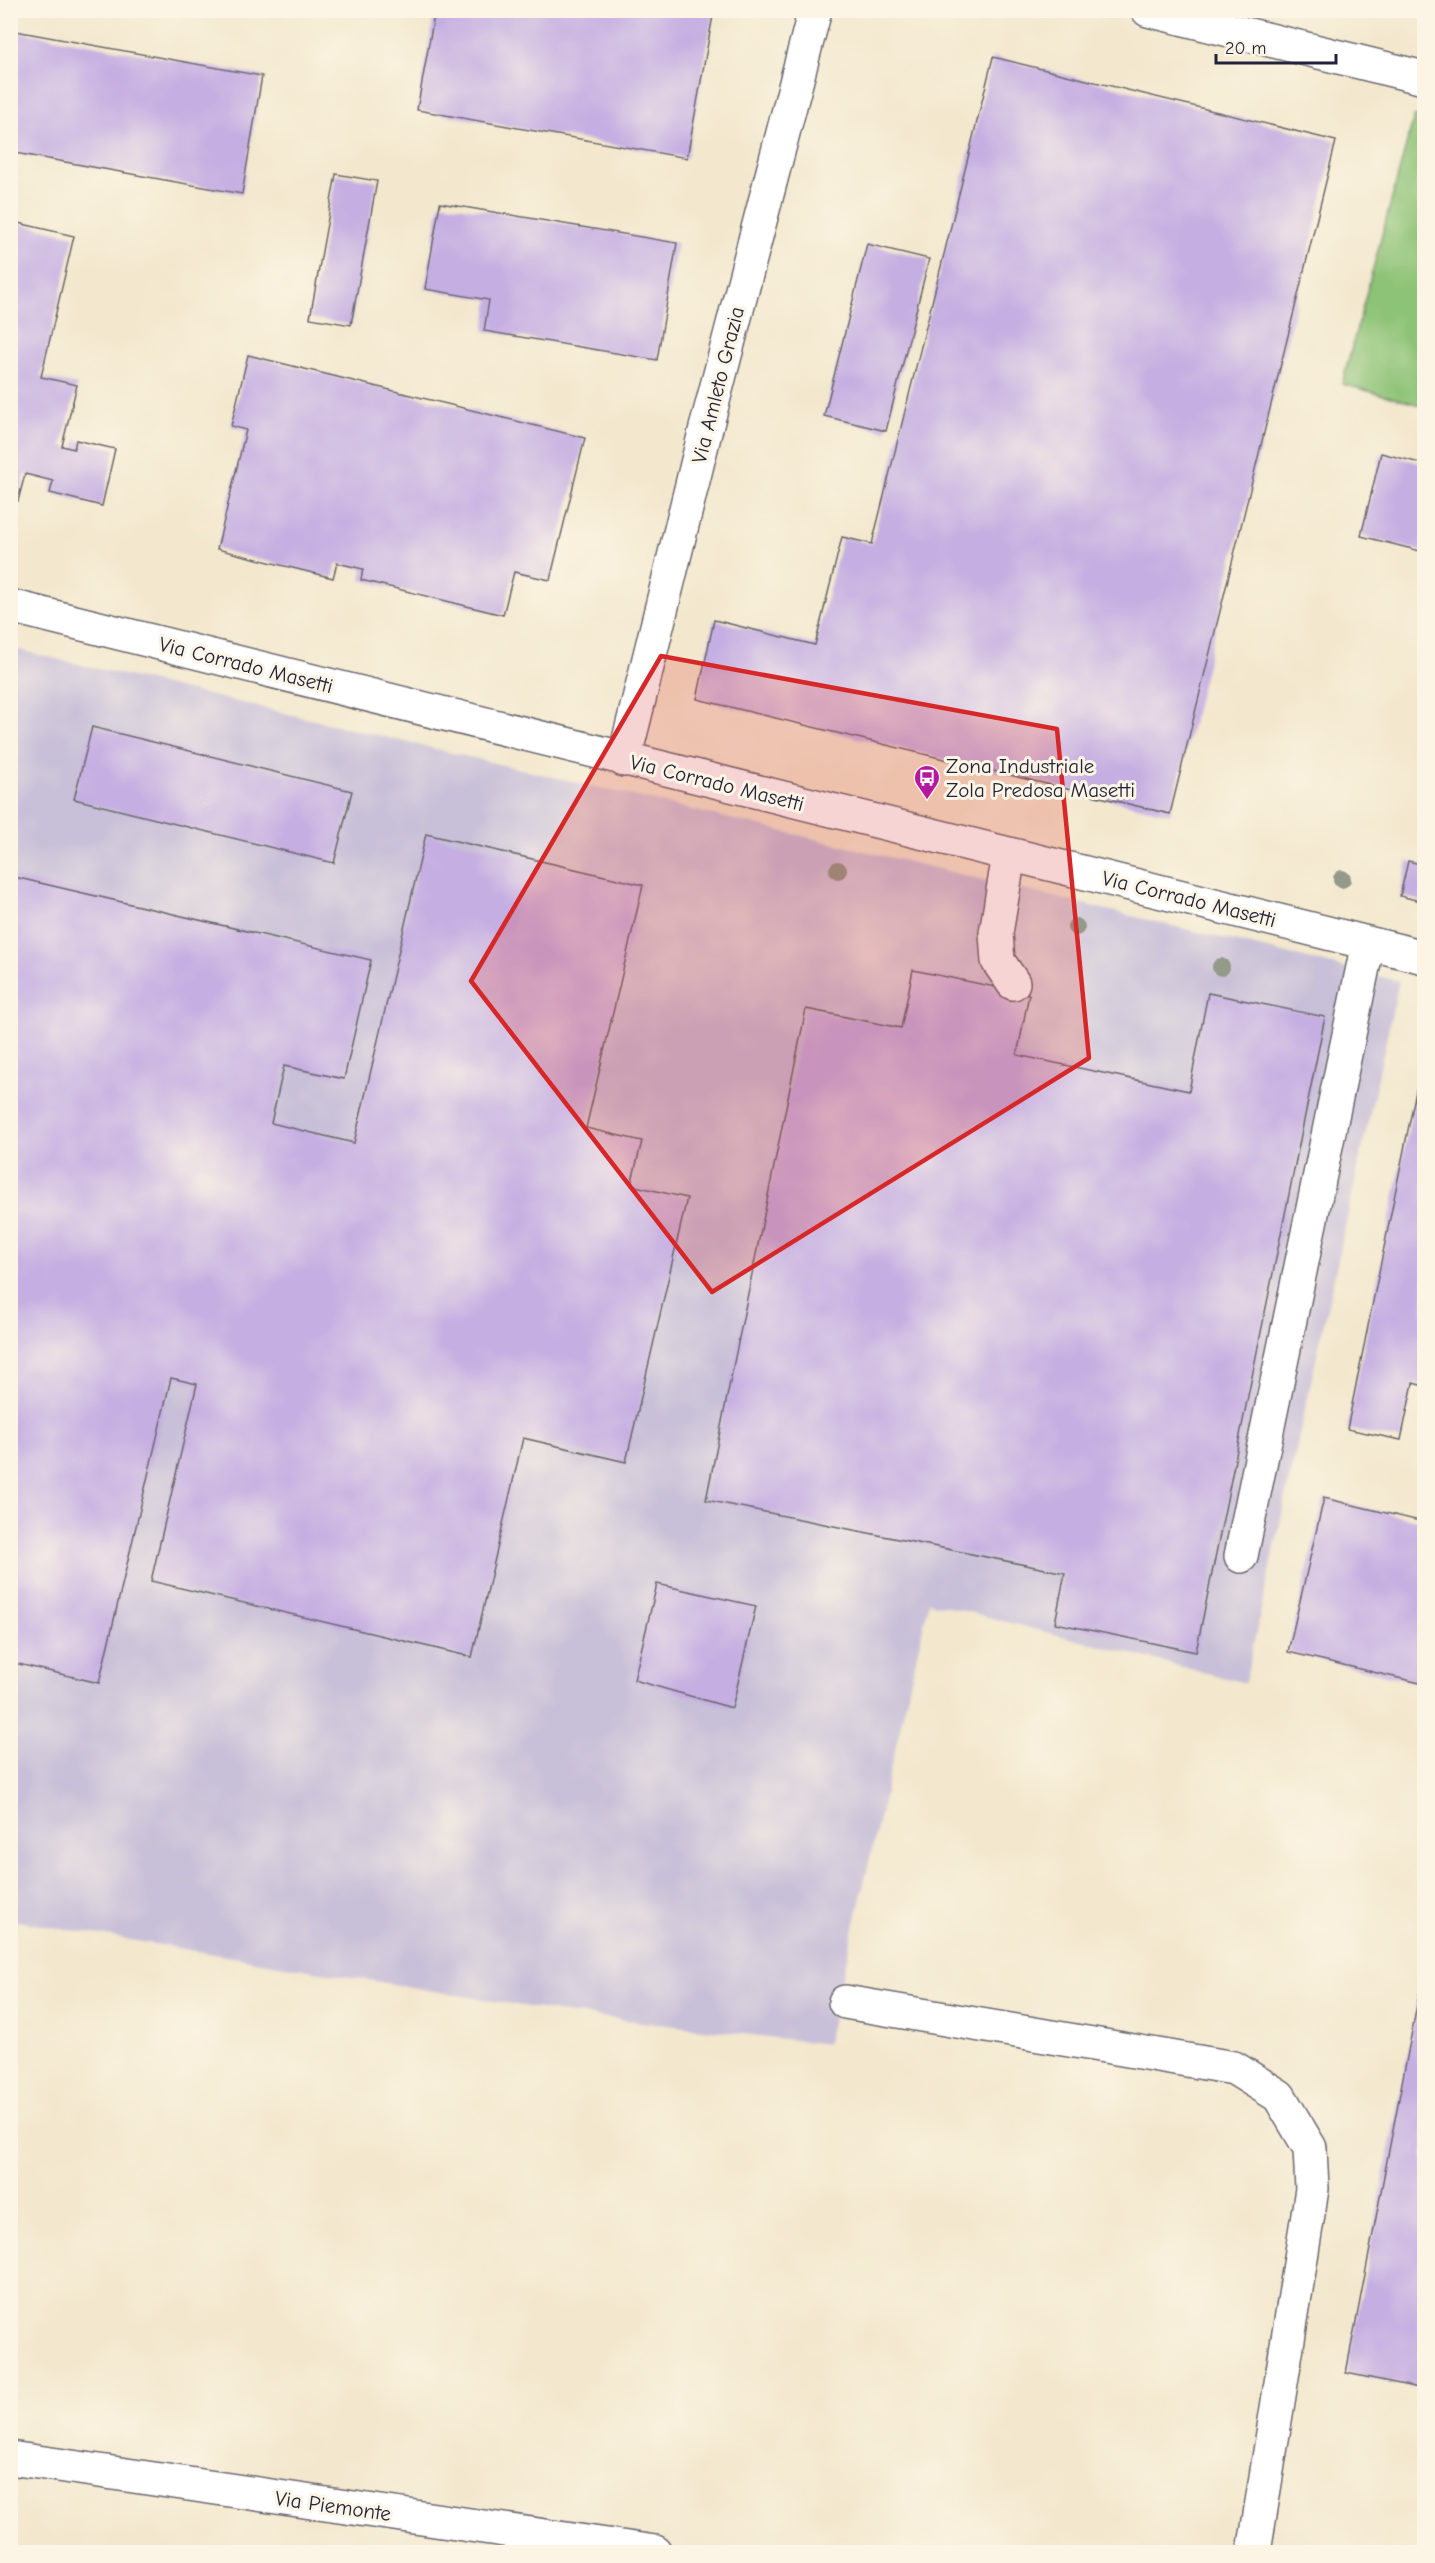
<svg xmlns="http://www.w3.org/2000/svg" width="1435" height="2563" viewBox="0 0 1435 2563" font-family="'Comic Neue',sans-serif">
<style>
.industrial{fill:#c8bfd8}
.green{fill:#8dc376;stroke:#587258;stroke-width:1.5}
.building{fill:#c5aee2}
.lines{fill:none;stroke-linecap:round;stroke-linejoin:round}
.minor-casing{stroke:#6b676e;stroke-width:36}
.path{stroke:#6b676e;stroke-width:4;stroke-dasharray:1.5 4.5;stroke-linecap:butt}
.minor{stroke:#fff;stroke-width:33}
.tree{fill:#949a89}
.marked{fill:#d62828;fill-opacity:0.2;stroke:#d62828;stroke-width:4.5;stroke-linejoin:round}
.labels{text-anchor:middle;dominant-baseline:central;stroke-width:6;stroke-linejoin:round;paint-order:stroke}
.street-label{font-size:21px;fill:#22223b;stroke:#fcf5e5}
.poi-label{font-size:21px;fill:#22223b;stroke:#fcf5e5;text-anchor:start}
</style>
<rect width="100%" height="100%" fill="#fcf5e5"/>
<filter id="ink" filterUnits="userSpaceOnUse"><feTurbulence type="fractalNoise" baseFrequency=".0167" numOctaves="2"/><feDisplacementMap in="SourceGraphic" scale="12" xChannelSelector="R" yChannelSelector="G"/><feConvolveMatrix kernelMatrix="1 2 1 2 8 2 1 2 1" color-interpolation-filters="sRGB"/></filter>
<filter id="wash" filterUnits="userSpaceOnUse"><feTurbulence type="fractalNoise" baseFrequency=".008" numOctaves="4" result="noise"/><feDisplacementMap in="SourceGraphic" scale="24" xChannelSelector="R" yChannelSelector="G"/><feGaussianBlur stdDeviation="1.35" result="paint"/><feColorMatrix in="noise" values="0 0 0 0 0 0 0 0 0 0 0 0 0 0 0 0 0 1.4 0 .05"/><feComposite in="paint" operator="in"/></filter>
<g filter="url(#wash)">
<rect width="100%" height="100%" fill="#f3e8ce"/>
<!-- industrial -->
<path class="industrial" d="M 10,648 L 815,839 L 1399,981 L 1245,1683 L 929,1602 L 827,2044 L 558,2012 L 11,1920 Z"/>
<!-- green -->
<path class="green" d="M 1414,116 L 1424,119 L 1424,406 L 1342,384 Z"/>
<g id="blocks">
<!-- building -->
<path class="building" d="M 435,10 L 714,10 L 687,158 L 417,110 Z
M 10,30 L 262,76 L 242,194 L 10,152 Z
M 993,57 L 1336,141 L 1170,814 L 697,699 L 714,620 L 815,645 L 842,537 L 872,544 Z
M 336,174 L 377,181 L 351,325 L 310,318 Z
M 440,203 L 677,243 L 657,360 L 484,331 L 489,300 L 425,289 Z
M 10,221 L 74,236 L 41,377 L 77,385 L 62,446 L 74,449 L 76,440 L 115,449 L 102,506 L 50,493 L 53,481 L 25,474 L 18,501 L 10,499 Z
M 867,244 L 929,259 L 886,431 L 824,416 Z
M 248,355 L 585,438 L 550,580 L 514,572 L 503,615 L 361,580 L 363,569 L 337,563 L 333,578 L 217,549 L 246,430 L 231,426 Z
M 1381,453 L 1424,464 L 1424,552 L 1361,536 Z
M 92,727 L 352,791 L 334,863 L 74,799 Z
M 426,834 L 643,885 L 586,1128 L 642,1141 L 631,1185 L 687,1198 L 626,1462 L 523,1438 L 472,1657 L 151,1581 L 197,1384 L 171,1378 L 99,1683 L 10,1662 L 10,876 L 371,960 L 344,1079 L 284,1066 L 271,1123 L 354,1143 Z
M 1408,861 L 1424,865 L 1424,902 L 1400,896 Z
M 913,970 L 1029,994 L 1017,1055 L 1189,1091 L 1208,993 L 1325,1017 L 1196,1652 L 1055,1623 L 1065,1573 L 706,1500 L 806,1009 L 901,1028 Z
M 1418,1081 L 1424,1083 L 1424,1386 L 1413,1383 L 1401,1440 L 1347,1429 Z
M 1324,1498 L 1424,1522 L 1424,1684 L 1288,1652 Z
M 657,1584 L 756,1606 L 732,1708 L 634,1680 Z
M 1423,1974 L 1424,1974 L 1424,2389 L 1346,2373 Z"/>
</g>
</g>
<g filter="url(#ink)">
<use href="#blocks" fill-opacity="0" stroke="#6b676e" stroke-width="1.5"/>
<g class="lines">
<defs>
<path id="minor" d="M 1148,10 L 1424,78
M 10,606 L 1424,957
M 624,760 L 705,432 L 815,10
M 1009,855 L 996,933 L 998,961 L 1013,983
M 1241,1556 L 1368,943
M 845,2002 L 1234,2068 L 1279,2096 L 1310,2148 L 1312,2189 L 1254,2552
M 10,2458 L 655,2552"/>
</defs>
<!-- minor casing -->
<use href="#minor" class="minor-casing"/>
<!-- path -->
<path class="path" d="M 10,2550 L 26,2552"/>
<!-- minor -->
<use href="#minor" class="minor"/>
</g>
<!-- trees -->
<g class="tree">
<circle cx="838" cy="870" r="9"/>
<circle cx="1342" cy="879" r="9"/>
<circle cx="1076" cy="927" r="9"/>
<circle cx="1221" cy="967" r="9"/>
</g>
</g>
<!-- marked area -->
<path class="marked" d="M 661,656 L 1057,729 L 1089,1058 L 712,1292 L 471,981 Z"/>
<!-- icons -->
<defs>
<symbol id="bus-pin" viewBox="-11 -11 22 30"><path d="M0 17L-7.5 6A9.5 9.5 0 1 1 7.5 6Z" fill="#b5179e" stroke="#fcf5e5"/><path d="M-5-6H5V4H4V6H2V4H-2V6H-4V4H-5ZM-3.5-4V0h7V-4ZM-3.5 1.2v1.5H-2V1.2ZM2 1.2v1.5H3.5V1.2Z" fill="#fff"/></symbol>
</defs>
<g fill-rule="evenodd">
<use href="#bus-pin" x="912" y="763" width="30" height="40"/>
</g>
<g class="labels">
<!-- street labels -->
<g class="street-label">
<text transform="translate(718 385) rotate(-76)">Via Amleto Grazia</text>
<text transform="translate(246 665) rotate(14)">Via Corrado Masetti</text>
<text transform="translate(717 783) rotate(14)">Via Corrado Masetti</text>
<text transform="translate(1189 899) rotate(14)">Via Corrado Masetti</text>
<text transform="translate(333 2506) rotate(8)">Via Piemonte</text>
</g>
<!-- poi labels -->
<g class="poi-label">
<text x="946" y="766">Zona Industriale<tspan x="946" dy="24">Zola Predosa Masetti</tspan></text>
</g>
</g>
<!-- margin -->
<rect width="1435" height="2563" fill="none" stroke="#fcf5e5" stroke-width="36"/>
<!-- scale -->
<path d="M1216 54v9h120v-9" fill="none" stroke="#22223b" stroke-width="3"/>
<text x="1225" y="54" font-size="18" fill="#22223b" stroke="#fcf5e5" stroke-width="4.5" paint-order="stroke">20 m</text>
</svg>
